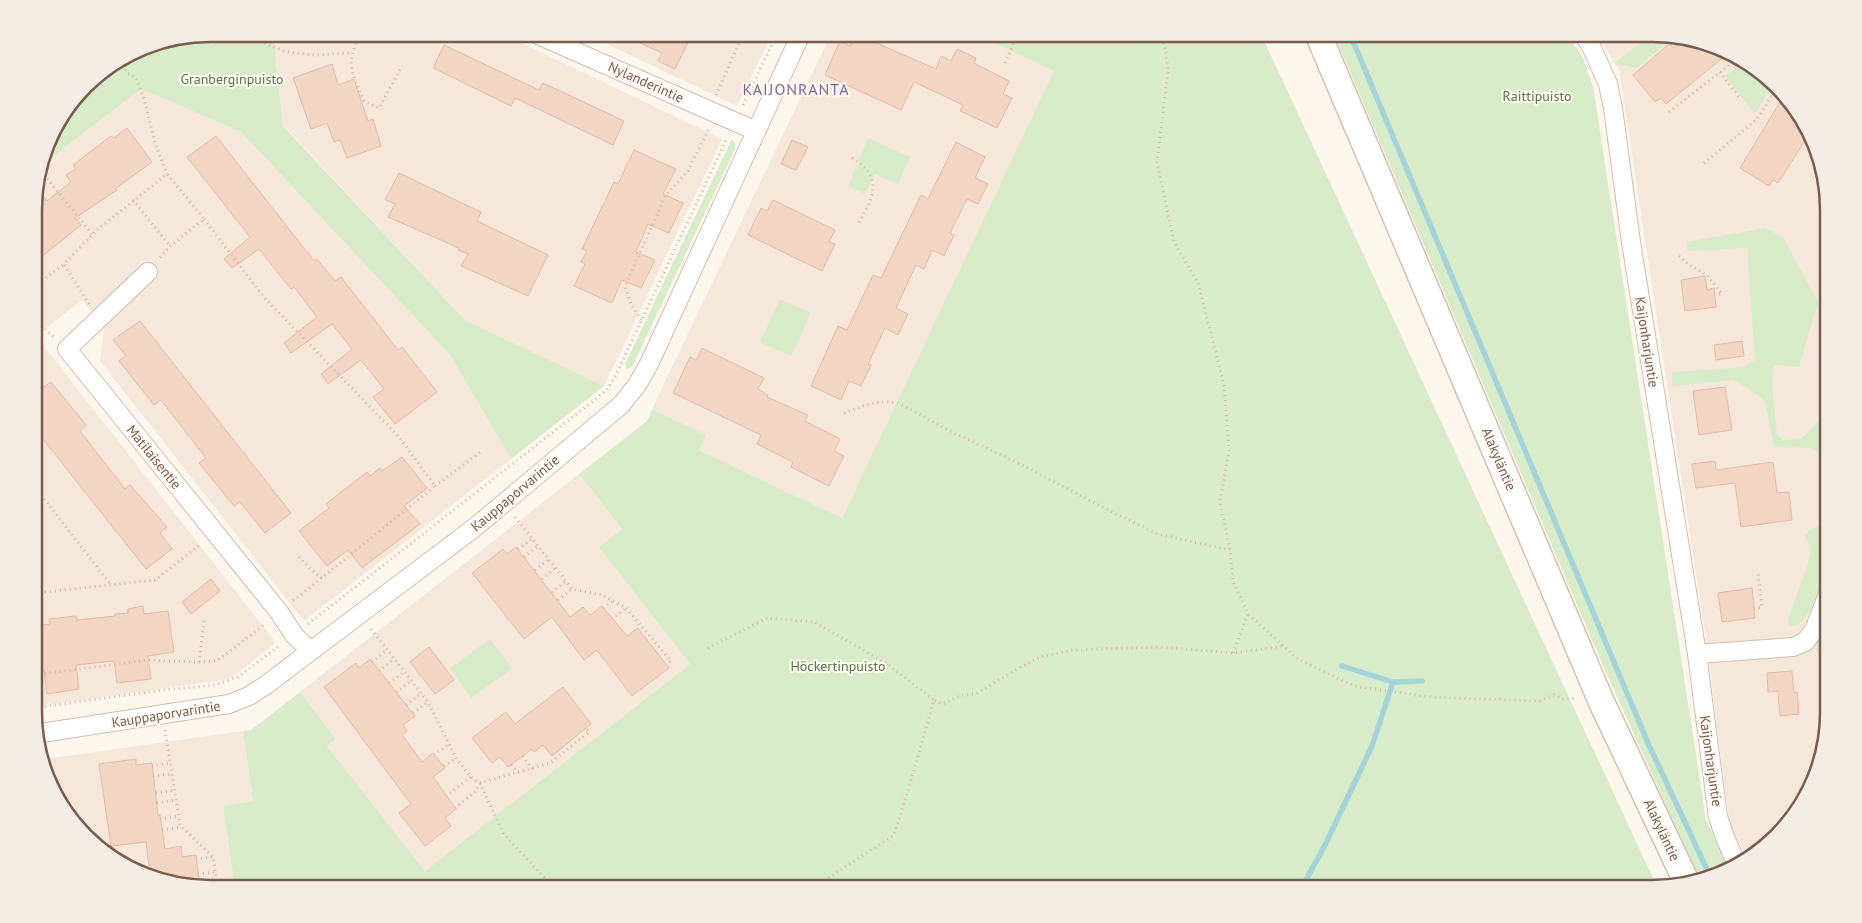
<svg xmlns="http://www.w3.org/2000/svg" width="1862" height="923" viewBox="0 0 1862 923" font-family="'PT Sans',sans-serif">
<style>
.residential{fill:#f5e8da}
.green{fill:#d8ecc9}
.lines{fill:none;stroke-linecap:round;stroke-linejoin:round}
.stream{stroke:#a5d3da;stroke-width:5.5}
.building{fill:#f3d5c3;stroke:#e6bba3}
.minor-casing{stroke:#d1beb0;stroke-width:20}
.secondary-casing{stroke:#d6c0b0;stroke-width:28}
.path{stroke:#d9b8a5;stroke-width:3;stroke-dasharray:1 4;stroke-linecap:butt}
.minor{stroke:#fff;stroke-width:18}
.secondary{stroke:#fff;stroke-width:25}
.labels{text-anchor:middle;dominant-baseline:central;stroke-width:4;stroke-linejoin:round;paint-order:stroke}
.park-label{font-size:14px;fill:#537a41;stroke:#fffaf3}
.street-label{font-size:14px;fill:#7a5c4d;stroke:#fffaf3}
.quarter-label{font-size:16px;letter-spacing:1px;fill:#846695;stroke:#fffaf3}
.rim{fill:none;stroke:#7a5c4d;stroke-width:2.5}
</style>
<rect width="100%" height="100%" fill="#fdf6ec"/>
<!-- residential -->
<path class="residential" d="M 273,34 L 503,34 L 722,139 L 604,386 L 465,320 L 283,125 Z
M 586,34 L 772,34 L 737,106 Z
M 831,34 L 976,34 L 1055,71 L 842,518 L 699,450 L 705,435 L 652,409 Z
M 1596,34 L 1652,34 L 1730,52 L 1798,112 L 1827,187 L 1828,713 L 1810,791 L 1749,860 L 1730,827 L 1705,633 L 1619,69 Z
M 141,89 L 241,132 L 450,355 L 511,459 L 304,621 L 100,361 L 104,327 L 82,300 L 36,336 L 276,643 L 230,679 L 35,707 L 34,198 L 42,169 L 54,156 Z
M 579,474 L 622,529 L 600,548 L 690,664 L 425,871 L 327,746 L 336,739 L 300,692 Z
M 243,731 L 253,801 L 223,806 L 235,889 L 210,889 L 132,871 L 70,820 L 45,759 Z"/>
<!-- green -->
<path class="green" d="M 210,34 L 273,34 L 283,126 L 465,320 L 604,386 L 511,459 L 450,355 L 241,132 L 141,89 L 54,156 L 42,169 L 52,132 L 94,78 L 143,47 Z
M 976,34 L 1261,34 L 1658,889 L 235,889 L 223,806 L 253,801 L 243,731 L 251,730 L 300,692 L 336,739 L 327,746 L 425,871 L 690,664 L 599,547 L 622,529 L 579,474 L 647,421 L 652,409 L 706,435 L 699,450 L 842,518 L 1054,71 Z
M 1334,34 L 1567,34 L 1583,58 L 1593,86 L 1706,820 L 1732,866 L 1698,876 L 1601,661 Z
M 1653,34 L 1673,39 L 1636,68 L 1614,63 Z
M 1742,63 L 1771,88 L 1755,114 L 1725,76 Z
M 868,138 L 910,157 L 898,184 L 874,174 L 865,194 L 848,186 Z
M 732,139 L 735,143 L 735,149 L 632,367 L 627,369 L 625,364 Z
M 1765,228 L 1783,237 L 1818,302 L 1799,367 L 1774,365 L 1772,385 L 1777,434 L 1783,440 L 1801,439 L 1817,423 L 1827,423 L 1828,569 C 1825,584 1810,617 1797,625 C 1797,625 1790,627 1789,627 L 1788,619 L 1807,567 L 1811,548 L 1804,535 L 1812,529 L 1822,524 L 1827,481 L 1822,455 L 1810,448 L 1774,447 L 1765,401 L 1749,389 L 1733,380 L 1672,386 L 1672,372 L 1744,367 L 1755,360 L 1747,248 L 1688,251 L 1687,242 Z
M 780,299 L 811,313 L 791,356 L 760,342 Z
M 1828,622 L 1828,662 L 1822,663 L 1813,644 L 1824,623 Z
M 490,639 L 512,669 L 471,698 L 450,668 Z"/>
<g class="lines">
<!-- stream -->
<path class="stream" d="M 1350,34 L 1648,743 L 1709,874
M 1342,666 L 1393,682 L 1422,681
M 1301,889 L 1325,845 L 1372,746 L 1393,682"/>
</g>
<!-- building -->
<path class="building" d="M 621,34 L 692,34 L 675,69 L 658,61 L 662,53 Z
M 856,34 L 936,69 L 941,56 L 951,61 L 957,49 L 976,58 L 974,63 L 1009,81 L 1003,94 L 1012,98 L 997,128 L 960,111 L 963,105 L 914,82 L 901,110 L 825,75 L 840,41 L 850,46 Z
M 1682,41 L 1730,52 L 1666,104 L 1661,98 L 1655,102 L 1633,75 L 1670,43 L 1673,48 Z
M 444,45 L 539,90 L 543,83 L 624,121 L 613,145 L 515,98 L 511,106 L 433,68 Z
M 332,64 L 338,85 L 354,79 L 368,121 L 373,119 L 381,146 L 347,158 L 340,140 L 334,142 L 327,123 L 311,129 L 293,78 Z
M 1780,102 L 1799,115 L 1808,136 L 1778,183 L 1773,180 L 1769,186 L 1740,168 Z
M 127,128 L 152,162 L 115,189 L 117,190 L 75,218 L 81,225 L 34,263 L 34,205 L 44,197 L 47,201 L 71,182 L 66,175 L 76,169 L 73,165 L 111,136 L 114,138 Z
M 216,136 L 314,261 L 317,259 L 335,281 L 341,277 L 398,350 L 402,347 L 437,392 L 395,424 L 373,397 L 384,389 L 361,360 L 328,384 L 321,374 L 352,349 L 332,324 L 291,353 L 284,343 L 317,317 L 294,287 L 291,289 L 259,249 L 232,268 L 224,259 L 250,237 L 187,157 Z
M 792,140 L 808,147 L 796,170 L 781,164 Z
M 956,142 L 985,157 L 975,178 L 988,184 L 978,204 L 967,199 L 950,233 L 954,235 L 944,256 L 932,250 L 924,269 L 916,265 L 896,308 L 908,314 L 898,335 L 885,328 L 868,364 L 871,365 L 861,386 L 849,381 L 841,400 L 811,386 L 838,326 L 847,330 L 873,275 L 881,278 L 921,195 L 928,199 Z
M 634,150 L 676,169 L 663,194 L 683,203 L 669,233 L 648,224 L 636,252 L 655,260 L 641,288 L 622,280 L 612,303 L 574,286 L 585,264 L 581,262 L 587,251 L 582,249 L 614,182 L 618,184 Z
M 399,173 L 481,212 L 477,221 L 548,255 L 528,296 L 461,266 L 468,254 L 458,250 L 459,248 L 388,217 L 395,204 L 385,200 Z
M 773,200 L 835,230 L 829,242 L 835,244 L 822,271 L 748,235 L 761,208 L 767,211 Z
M 1705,276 L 1707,290 L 1714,288 L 1716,307 L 1685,311 L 1681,280 Z
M 140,321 L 291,513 L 265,533 L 240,502 L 234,506 L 199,463 L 206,458 L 161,400 L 154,405 L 119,361 L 126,356 L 113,340 Z
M 1742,341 L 1744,356 L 1716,360 L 1714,345 Z
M 702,348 L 764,378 L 758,389 L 768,395 L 767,397 L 808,415 L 805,421 L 840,439 L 834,451 L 844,456 L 829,486 L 791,467 L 793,462 L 757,444 L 761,435 L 673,393 L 690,357 L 696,360 Z
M 35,374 L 44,387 L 51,382 L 86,425 L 80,431 L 125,489 L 130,485 L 167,527 L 160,533 L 172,549 L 146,569 L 35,429 Z
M 1725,387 L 1732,430 L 1699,435 L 1693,391 Z
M 402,457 L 427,488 L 404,506 L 420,524 L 362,568 L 348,550 L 327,566 L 299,531 L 329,508 L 326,504 L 367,472 L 370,476 L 380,468 L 382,471 Z
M 1715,461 L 1716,470 L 1773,462 L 1777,493 L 1789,492 L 1792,520 L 1741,527 L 1735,483 L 1696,488 L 1692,464 Z
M 516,547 L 570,617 L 583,607 L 590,615 L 602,606 L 627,636 L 638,628 L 669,668 L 632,696 L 597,650 L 584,660 L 552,617 L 524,639 L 472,573 L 503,549 L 507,554 Z
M 211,579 L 220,591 L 191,614 L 182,602 Z
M 1752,588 L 1755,618 L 1722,622 L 1718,593 Z
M 143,606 L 144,614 L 168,611 L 174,652 L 148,656 L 151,679 L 117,683 L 114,661 L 76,665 L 79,689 L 47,694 L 44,670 L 35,671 L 35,626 L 50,624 L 49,619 L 76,616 L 77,620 L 115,616 L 115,614 L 128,613 L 128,609 Z
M 429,647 L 454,680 L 435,694 L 410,662 Z
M 370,659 L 415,716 L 403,725 L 407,731 L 402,735 L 422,762 L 433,753 L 445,768 L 433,777 L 456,809 L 445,818 L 451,826 L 425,846 L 399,813 L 411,804 L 324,687 L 356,663 L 359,668 Z
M 1792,671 L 1794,693 L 1797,692 L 1799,714 L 1780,716 L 1778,691 L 1768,692 L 1767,673 Z
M 563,687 L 591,724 L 552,756 L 543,745 L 534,752 L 532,749 L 508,767 L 500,757 L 492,763 L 472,738 L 506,712 L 515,724 Z
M 136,759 L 136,765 L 152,763 L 158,815 L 160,815 L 165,849 L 181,846 L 182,857 L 196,855 L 200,887 L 150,875 L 146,842 L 111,846 L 99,764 Z"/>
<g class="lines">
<defs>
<path id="minor" d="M 536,34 L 756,131
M 1583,34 L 1591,46 L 1608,84 L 1613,108 L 1631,242 L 1697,654 L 1718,817 L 1726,840 L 1737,864
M 148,272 L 67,349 L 279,612 L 294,635 L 310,651
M 1697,654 L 1793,647 L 1805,642 L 1814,630 L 1828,594
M 35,734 L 229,704 L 249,696 L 266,685 L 474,528 L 621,405 L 637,385 L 649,364 L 801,34"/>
<path id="secondary" d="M 1318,34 L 1601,701 L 1686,881"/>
</defs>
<!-- minor casing -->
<use href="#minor" class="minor-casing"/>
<!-- secondary casing -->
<use href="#secondary" class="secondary-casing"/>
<!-- path -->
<path class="path" d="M 236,34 L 257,40 L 287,52 L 314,55 L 351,53
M 360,34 C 345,67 351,69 364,101 L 379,108 L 402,66
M 1159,34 L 1165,46 L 1168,71 L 1157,162 L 1174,242 L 1198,283 L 1224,385 L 1229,451 L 1220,501 L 1230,550 L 1233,581 L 1248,614 L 1298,659 L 1354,686 L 1430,697 L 1539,701 L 1554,695 L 1562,699 L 1575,698
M 121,61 L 125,66 L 126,72 L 135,77 L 143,95 L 155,143 L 167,174
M 1005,63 L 1018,34
M 1720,72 L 1739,97
M 716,95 L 743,34
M 743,105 L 777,34
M 1669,112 L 1737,59
M 852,158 C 885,177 873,200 857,225
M 1704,163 L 1757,119 L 1775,91
M 41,171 L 92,234
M 133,200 L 170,246
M 204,219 L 263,296 L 399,437 L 435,486 L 292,602
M 1679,256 L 1688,264 L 1707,275 L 1722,294 L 1715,295
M 34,287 L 64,264
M 89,304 L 64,264 L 97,230 L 167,174 L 204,219 L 170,246 L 160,258
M 34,319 L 54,337
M 641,320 L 631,304 L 625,286 L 666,195 L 688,171 L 708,130
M 844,413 C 862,406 878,399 898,403 L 954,433 L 1014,461 L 1114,513 L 1158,534 L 1230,550
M 435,486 L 482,451
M 35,487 L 111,585
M 515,517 L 572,589 L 602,595 L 626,608 L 671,661 L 666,664
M 518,549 L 532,539
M 299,557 L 315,573 L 322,578
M 524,557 L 538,546
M 535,570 L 549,559
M 542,579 L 555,568
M 552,592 L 566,581
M 35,593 L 155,580 L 201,544
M 558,600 L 572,589
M 603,608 L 613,601
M 1754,609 L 1762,607 L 1758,573
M 612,619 L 626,608
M 308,624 L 607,390 L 616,375 L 727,138
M 371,629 L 428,702 L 456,758 L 471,777 L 480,783 L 550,763 L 589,732 L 587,729
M 708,648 L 767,618 L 814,622 L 886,663 L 934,700
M 1233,653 L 1248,614
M 199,662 L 204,621
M 372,662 L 387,650
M 379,671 L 394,659
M 35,675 L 147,660 L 199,662 L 216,661 L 225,655 L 266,623
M 389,683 L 404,672
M 396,692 L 411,681
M 1822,694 L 1828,701
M 406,705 L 421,693
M 35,708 L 162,690 L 215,685 L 238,677 L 279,646
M 413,713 L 428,702
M 165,730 L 180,825 L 213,857 L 218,889
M 434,755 L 449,744
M 523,756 L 532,769
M 511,765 L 518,773
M 152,766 L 171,763
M 444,766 L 456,758
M 153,776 L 172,774
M 480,783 L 503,833 L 552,886 L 553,889
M 156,793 L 175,790
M 446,796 L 471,777
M 157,803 L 176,800
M 455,808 L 476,791 L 479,784
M 160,819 L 179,816
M 162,830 L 181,827
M 196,859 L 212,857
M 198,874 L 215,872
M 812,889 L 894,835 L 912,777 L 934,700 L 943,704 L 962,695 L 976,694 L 1010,673 L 1040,657 L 1072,650 L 1160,647 L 1233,653 L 1284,646"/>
<!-- minor -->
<use href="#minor" class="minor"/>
<!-- secondary -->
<use href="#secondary" class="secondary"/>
</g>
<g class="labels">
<!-- park labels -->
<g class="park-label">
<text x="232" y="79">Granberginpuisto</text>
<text x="1537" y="96">Raittipuisto</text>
<text x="838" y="666">Höckertinpuisto</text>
</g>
<!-- street labels -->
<g class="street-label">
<text transform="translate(646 82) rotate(24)">Nylanderintie</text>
<text transform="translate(1647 342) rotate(81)">Kaijonharjuntie</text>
<text transform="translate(154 457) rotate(51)">Matilaisentie</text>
<text transform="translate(1499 459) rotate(67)">Alakyläntie</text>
<text transform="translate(515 493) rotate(-40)">Kauppaporvarintie</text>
<text transform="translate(166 714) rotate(-9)">Kauppaporvarintie</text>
<text transform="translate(1711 761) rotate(82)">Kaijonharjuntie</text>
<text transform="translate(1662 830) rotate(65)">Alakyläntie</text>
</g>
<!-- quarter labels -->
<g class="quarter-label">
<text x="796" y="89">KAIJONRANTA</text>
</g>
</g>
<!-- crop -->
<path d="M0 0H1862V923H0ZM210 42H1652A168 168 0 0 1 1820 210V712A168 168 0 0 1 1652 880H210A168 168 0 0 1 42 712V210A168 168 0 0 1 210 42Z" fill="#f4ede6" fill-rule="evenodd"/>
<path class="rim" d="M210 42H1652A168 168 0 0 1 1820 210V712A168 168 0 0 1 1652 880H210A168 168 0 0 1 42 712V210A168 168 0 0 1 210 42Z"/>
</svg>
